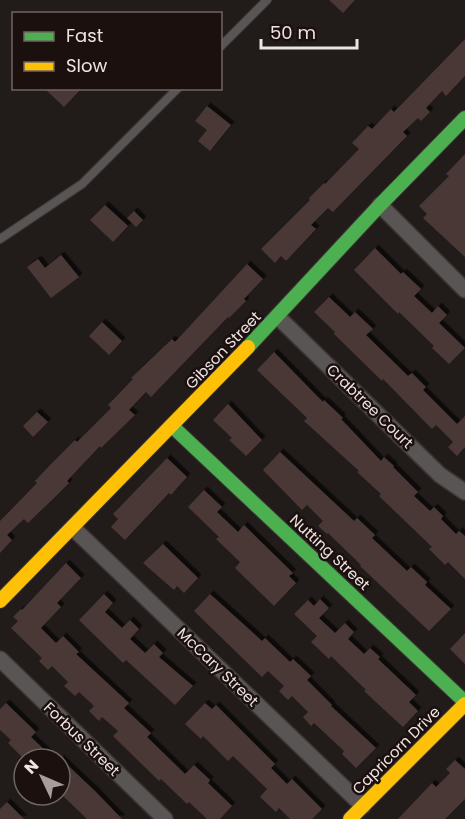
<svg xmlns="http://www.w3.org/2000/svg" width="465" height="819" viewBox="0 0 465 819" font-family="Poppins,sans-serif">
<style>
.building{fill:#493836;filter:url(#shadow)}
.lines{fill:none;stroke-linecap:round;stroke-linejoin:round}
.lane-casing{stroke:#3b3636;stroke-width:10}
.street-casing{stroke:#3b3636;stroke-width:18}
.fast-casing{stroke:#3b3636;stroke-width:16}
.slow-casing{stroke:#3b3636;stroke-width:16}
.lane{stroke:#595554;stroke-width:8}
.street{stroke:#595554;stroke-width:15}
.fast{stroke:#4caf50;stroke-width:14}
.slow{stroke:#ffc107;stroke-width:14}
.labels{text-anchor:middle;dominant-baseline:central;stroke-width:5;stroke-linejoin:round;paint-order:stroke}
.street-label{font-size:15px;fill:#ede4e3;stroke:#1b100e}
</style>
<defs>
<filter id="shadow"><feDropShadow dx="3.5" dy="-3.5" stdDeviation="0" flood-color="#0009"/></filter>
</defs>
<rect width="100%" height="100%" fill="#211b1a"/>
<!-- building -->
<path class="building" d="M 329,0 L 355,0 L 343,13 Z
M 465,39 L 465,76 L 446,96 L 442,91 L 426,108 L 430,112 L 421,121 L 418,118 L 403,132 L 407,136 L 333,212 L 328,208 L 311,225 L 316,229 L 286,261 L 281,256 L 275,263 L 261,249 L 310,200 L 309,198 L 324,183 L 325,184 L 359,149 L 352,143 L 368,126 L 372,129 L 391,109 L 394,112 Z
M 44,88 L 82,88 L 64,107 Z
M 207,106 L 231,125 L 210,151 L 198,141 L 207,130 L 195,121 Z
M 465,154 L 465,257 L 423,218 L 427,214 L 419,206 L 449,176 L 446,174 Z
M 105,205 L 128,226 L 113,242 L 90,220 Z
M 134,211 L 143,220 L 136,227 L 127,218 Z
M 375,248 L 401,274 L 403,272 L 421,289 L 414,296 L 432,313 L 438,306 L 447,315 L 439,323 L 465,348 L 449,364 L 432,348 L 434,346 L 399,312 L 398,314 L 354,270 Z
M 61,255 L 79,277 L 51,298 L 27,267 L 38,259 L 45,268 Z
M 247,264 L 263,279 L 244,299 L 246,301 L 229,318 L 228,317 L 151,397 L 146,392 L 129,410 L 135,415 L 101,448 L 100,446 L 67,481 L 69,483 L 53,499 L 28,523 L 24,519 L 7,535 L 12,540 L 0,553 L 0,521 L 37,483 L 35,481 L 50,465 L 75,440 L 77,442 L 111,408 L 108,405 L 133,379 L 131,378 L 172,339 L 175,342 Z
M 329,297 L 350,317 L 355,312 L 373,329 L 366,335 L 408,376 L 412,373 L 426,387 L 423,390 L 457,424 L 465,416 L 465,447 L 457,456 L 448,447 L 453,442 L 436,425 L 432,429 L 383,379 L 382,381 L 334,334 L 335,332 L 314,312 Z
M 102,322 L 122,341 L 109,355 L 89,336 Z
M 274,352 L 323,402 L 324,400 L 343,418 L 341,419 L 381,461 L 384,457 L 394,466 L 393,467 L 418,492 L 414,496 L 430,511 L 434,507 L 443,516 L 441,519 L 456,534 L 459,531 L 465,536 L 465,579 L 448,562 L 445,565 L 429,549 L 432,547 L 379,496 L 381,494 L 357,472 L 359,471 L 304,421 L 307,418 L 257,370 Z
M 228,404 L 262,440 L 246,456 L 229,440 L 232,438 L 213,420 Z
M 37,412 L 48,422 L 33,437 L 23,426 Z
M 280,452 L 354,521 L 357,518 L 375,535 L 372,538 L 407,571 L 411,567 L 427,582 L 425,585 L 451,609 L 429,631 L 360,566 L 361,565 L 328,533 L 327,534 L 318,526 L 323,521 L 307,505 L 302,510 L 263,470 Z
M 167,458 L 187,477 L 171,495 L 169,493 L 125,540 L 111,527 L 118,519 L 113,514 Z
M 204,490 L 222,507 L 217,512 L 238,532 L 244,525 L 293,573 L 289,576 L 296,583 L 274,606 L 235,568 L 240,562 L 216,539 L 219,537 L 188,507 Z
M 163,544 L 198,578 L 184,593 L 177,586 L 174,590 L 143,563 Z
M 66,563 L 81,578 L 57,603 L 61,607 L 41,628 L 56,643 L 63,636 L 79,652 L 76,654 L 129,703 L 124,708 L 151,733 L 147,737 L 185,774 L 194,765 L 210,780 L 208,783 L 232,806 L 220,819 L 207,819 L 189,802 L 187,804 L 161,779 L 159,781 L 113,736 L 118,731 L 102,717 L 99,721 L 89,711 L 94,706 L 79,692 L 75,696 L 64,686 L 68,682 L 52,666 L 48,670 L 39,661 L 42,658 L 11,628 L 18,621 L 13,617 L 21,609 L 22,610 Z
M 104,594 L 113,603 L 105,612 L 122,628 L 130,620 L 139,629 L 130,639 L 145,653 L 154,644 L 163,653 L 159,657 L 193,686 L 175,705 L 126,660 L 123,663 L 79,620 Z
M 210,594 L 262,641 L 265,638 L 290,662 L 293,659 L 311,676 L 307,680 L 332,705 L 331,706 L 376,748 L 356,768 L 342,754 L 344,751 L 314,723 L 311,726 L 303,717 L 308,712 L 292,696 L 288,700 L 279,691 L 284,686 L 268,671 L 262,677 L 194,611 Z
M 320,599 L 329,608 L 319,618 L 335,633 L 345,623 L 354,632 L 348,639 L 364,654 L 370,648 L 380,657 L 378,659 L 416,695 L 409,702 L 418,711 L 403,727 L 379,705 L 364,691 L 366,690 L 331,656 L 329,659 L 311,642 L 317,636 L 294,614 L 308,600 L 314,606 Z
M 465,633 L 465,664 L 450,649 Z
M 6,703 L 36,732 L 31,737 L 54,759 L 24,759 L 8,743 L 11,740 L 0,730 L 0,709 Z
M 205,703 L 212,709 L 216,705 L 275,764 L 271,768 L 287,784 L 292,779 L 322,809 L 312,819 L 290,819 L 279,808 L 276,812 L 260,797 L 267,789 L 233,756 L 228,761 L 203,736 L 201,739 L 185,724 Z
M 60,758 L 95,791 L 122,819 L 87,819 L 60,793 Z
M 455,760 L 465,769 L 465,799 L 445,819 L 398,819 L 432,783 L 436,787 L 450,773 L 446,769 Z
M 7,802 L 24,819 L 0,819 L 0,809 Z"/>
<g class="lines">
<defs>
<path id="lane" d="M 220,47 L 267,0
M 0,239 L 82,184 L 178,88"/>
<path id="street" d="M 380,205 L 465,290
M 278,317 L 440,475 L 465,492
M 73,528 L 363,806
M 0,659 L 165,819"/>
<path id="fast" d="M 248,347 L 380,205 L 465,118
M 172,426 L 465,702"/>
<path id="slow" d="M 0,601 L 248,347
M 350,819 L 465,704"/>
</defs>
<!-- lane casing -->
<use href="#lane" class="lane-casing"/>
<!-- street casing -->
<use href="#street" class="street-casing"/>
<!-- fast casing -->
<use href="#fast" class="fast-casing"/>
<!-- slow casing -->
<use href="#slow" class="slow-casing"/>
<!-- lane -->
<use href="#lane" class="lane"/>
<!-- street -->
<use href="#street" class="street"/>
<!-- fast -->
<use href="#fast" class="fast"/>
<!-- slow -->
<use href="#slow" class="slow"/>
</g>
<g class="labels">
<!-- street labels -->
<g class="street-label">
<text transform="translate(223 350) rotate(-46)">Gibson Street</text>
<text transform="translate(370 406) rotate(44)">Crabtree Court</text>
<text transform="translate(330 552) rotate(43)">Nutting Street</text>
<text transform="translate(218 667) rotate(44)">McCary Street</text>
<text transform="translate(82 739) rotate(44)">Forbus Street</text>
<text transform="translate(396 750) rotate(-45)">Capricorn Drive</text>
</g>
</g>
<!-- legend -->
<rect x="12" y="12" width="210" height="78" fill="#1b100e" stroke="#6f6563" stroke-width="1.5"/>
<rect x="24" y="32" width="30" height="9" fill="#4caf50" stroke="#6f6563" stroke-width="1.5"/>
<text x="66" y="42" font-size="18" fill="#ede4e3">Fast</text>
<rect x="24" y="62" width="30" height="9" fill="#ffc107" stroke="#6f6563" stroke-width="1.5"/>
<text x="66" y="72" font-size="18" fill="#ede4e3">Slow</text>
<!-- north arrow -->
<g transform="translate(42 777) rotate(314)"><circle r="28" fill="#1b100e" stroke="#6f6563" stroke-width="1.5"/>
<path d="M0-4.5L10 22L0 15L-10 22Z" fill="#a69e9d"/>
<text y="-9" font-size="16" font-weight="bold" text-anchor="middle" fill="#ede4e3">N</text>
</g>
<!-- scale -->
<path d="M261 39v9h96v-9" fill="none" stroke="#ede4e3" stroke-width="3"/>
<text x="270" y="39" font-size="18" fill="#ede4e3" stroke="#1b100e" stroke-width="4.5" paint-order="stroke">50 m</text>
</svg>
